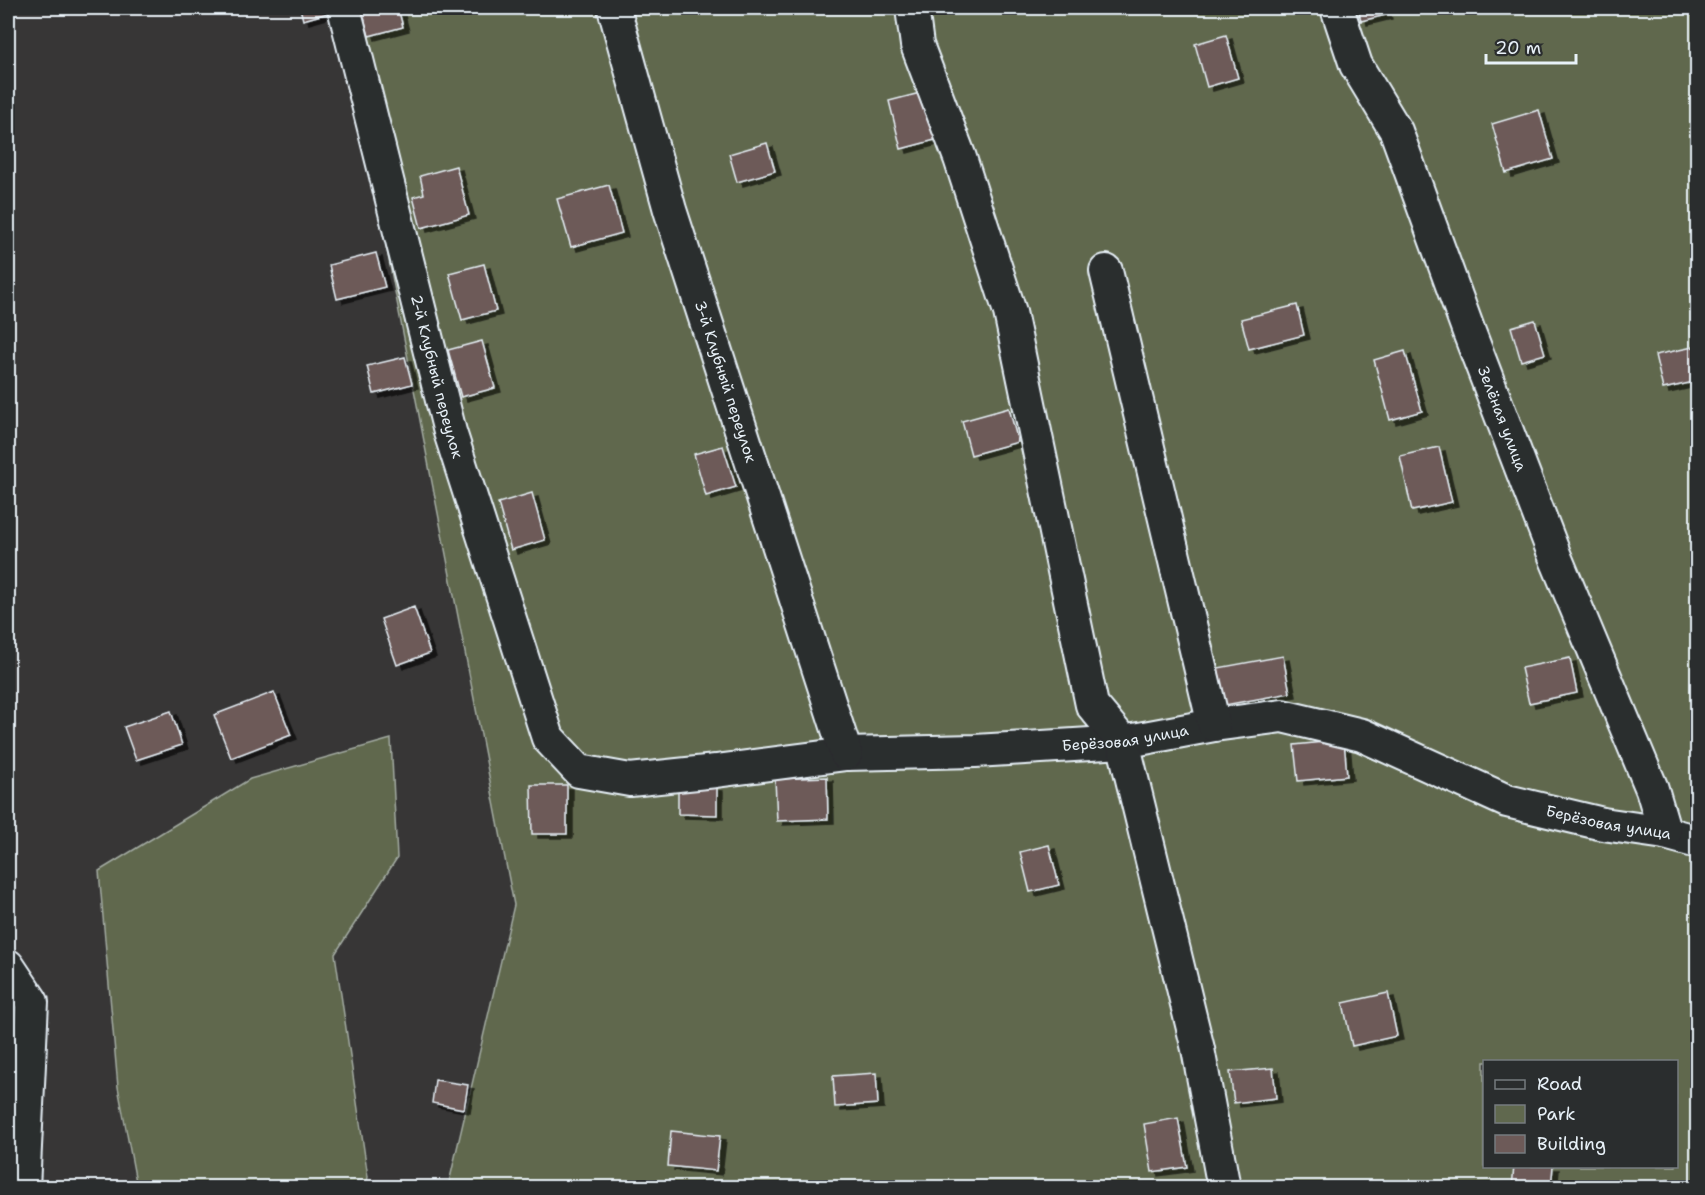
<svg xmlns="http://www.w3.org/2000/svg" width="1705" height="1195" viewBox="0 0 1705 1195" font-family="'Shantell Sans',sans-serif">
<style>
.green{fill:#60684e;stroke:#a4aca3;stroke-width:1.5;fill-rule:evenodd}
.building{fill:#6d5a58;stroke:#e8f1f8;stroke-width:1.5;filter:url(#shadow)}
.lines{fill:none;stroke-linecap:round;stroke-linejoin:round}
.minor-casing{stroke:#e8f1f8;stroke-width:36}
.minor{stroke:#2a2d2e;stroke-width:32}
.labels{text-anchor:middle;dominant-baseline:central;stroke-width:5;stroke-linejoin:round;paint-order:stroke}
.street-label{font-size:15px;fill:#e8f1f8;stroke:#2a2d2e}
</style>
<defs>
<filter id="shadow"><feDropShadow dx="6" dy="4" stdDeviation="0" flood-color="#0009"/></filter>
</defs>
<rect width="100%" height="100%" fill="#373636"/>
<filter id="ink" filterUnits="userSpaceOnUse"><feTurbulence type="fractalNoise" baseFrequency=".0167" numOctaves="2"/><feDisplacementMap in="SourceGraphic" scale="12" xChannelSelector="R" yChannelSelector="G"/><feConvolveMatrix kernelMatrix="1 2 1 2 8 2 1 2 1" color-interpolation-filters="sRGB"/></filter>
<g filter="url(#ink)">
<!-- green -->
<path class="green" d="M 340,8 L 1697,8 L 1697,1187 L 448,1187 L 514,905 ZM 1484,1062 L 1676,1062 L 1676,1166 L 1484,1166 Z
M 391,739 L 397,858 L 335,954 L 368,1177 L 366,1187 L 137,1187 L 118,1087 L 99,871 L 250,779 Z"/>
<!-- building -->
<path class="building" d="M 300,8 L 326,8 L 328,13 L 303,20 Z
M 361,8 L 398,8 L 403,27 L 369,36 Z
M 1358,8 L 1384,8 L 1386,15 L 1361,21 Z
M 1226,35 L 1238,78 L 1207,87 L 1195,44 Z
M 924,92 L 935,140 L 901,149 L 889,101 Z
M 1539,110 L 1553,159 L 1506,173 L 1492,124 Z
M 767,143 L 775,171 L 737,182 L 729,154 Z
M 456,166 L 469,215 L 421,228 L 413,197 L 424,194 L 420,176 Z
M 609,185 L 622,233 L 571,247 L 557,199 Z
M 376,253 L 385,287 L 337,299 L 329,265 Z
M 484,264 L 496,311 L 462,320 L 449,273 Z
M 1297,305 L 1304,335 L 1249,349 L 1241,319 Z
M 1535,320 L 1545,354 L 1521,361 L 1511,327 Z
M 482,341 L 495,388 L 461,397 L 448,350 Z
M 1698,346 L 1698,381 L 1663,389 L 1655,355 Z
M 1405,351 L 1422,411 L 1390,420 L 1374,360 Z
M 405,357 L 412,384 L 374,394 L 367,366 Z
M 1009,408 L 1018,442 L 971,455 L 962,421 Z
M 723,446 L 736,487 L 706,496 L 694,454 Z
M 1439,447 L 1452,502 L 1412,511 L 1400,456 Z
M 532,493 L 545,540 L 511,550 L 498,503 Z
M 414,607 L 430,653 L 397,665 L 381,619 Z
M 1283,656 L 1290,693 L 1225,705 L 1218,668 Z
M 1570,658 L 1577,693 L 1529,703 L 1521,668 Z
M 274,692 L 291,735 L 231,758 L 214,715 Z
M 171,711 L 182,745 L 136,760 L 124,727 Z
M 1344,740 L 1347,776 L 1298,781 L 1294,745 Z
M 827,777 L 828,819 L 777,821 L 775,779 Z
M 531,785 L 567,785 L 567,834 L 532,834 Z
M 678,786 L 717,787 L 717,815 L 678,814 Z
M 1049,845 L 1059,885 L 1030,892 L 1020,852 Z
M 1388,993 L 1397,1036 L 1352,1046 L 1343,1003 Z
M 1273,1068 L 1276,1098 L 1234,1103 L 1230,1072 Z
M 876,1073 L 878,1104 L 835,1107 L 833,1076 Z
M 435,1080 L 468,1085 L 464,1109 L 432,1103 Z
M 1178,1118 L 1187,1167 L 1152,1172 L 1144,1124 Z
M 671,1131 L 720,1136 L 716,1171 L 668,1166 Z
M 1514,1166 L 1553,1166 L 1551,1188 L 1512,1188 Z
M 1667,1180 L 1698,1182 L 1698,1188 L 1666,1188 Z"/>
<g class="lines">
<defs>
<g id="minor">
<path id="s1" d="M 344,8 L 450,432 L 548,738 L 579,771 L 630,780 L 716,771 L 846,754 L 975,751 L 1123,742 L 1214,725 L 1282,716 L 1362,735 L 1507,801 L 1603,824 L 1665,833 L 1698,842"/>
<path id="s2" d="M 614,8 L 670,210 L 846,754"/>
<path d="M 912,8 L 917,45 L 960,158 L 1010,312 L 1092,705 L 1123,742 L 1198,1049 L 1224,1188"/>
<path id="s3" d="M 1337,8 L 1356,65 L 1396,131 L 1469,332 L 1556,559 L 1652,789 L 1665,833"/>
<path d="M 1106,271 L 1214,725"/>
<path d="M 8,966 L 32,1002 L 23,1188"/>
</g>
</defs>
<!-- minor casing -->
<use href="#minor" class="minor-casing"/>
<!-- minor -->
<use href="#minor" class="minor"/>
</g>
</g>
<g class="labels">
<!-- street labels -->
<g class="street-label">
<text stroke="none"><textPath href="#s1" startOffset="380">2-й Клубный переулок</textPath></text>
<text stroke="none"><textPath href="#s2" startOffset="390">3-й Клубный переулок</textPath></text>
<text stroke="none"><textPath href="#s3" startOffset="444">Зелёная улица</textPath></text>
<text stroke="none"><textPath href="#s1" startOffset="1353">Берёзовая улица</textPath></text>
<text stroke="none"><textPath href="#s1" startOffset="1857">Берёзовая улица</textPath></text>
</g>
</g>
<!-- margin -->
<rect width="1705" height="1195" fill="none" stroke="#2a2d2e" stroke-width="30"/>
<rect x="15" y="15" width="1675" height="1165" fill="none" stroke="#e8f1f8" stroke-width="2" filter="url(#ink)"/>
<!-- legend -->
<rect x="1483" y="1060" width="195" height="108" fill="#2a2d2e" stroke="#767b7f" stroke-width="1.5"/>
<rect x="1495" y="1080" width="30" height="9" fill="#2a2d2e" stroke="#767b7f" stroke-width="1.5"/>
<text x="1537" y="1090" font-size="18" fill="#e8f1f8">Road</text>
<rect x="1495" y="1105" width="30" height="18" fill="#60684e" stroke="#767b7f" stroke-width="1.5"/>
<text x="1537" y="1120" font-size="18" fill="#e8f1f8">Park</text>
<rect x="1495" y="1135" width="30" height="18" fill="#6d5a58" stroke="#767b7f" stroke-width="1.5"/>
<text x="1537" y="1150" font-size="18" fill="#e8f1f8">Building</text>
<!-- scale -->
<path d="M1486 54v9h90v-9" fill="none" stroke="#e8f1f8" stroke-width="3"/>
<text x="1495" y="54" font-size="18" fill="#e8f1f8" stroke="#2a2d2e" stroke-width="4.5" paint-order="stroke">20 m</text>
</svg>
